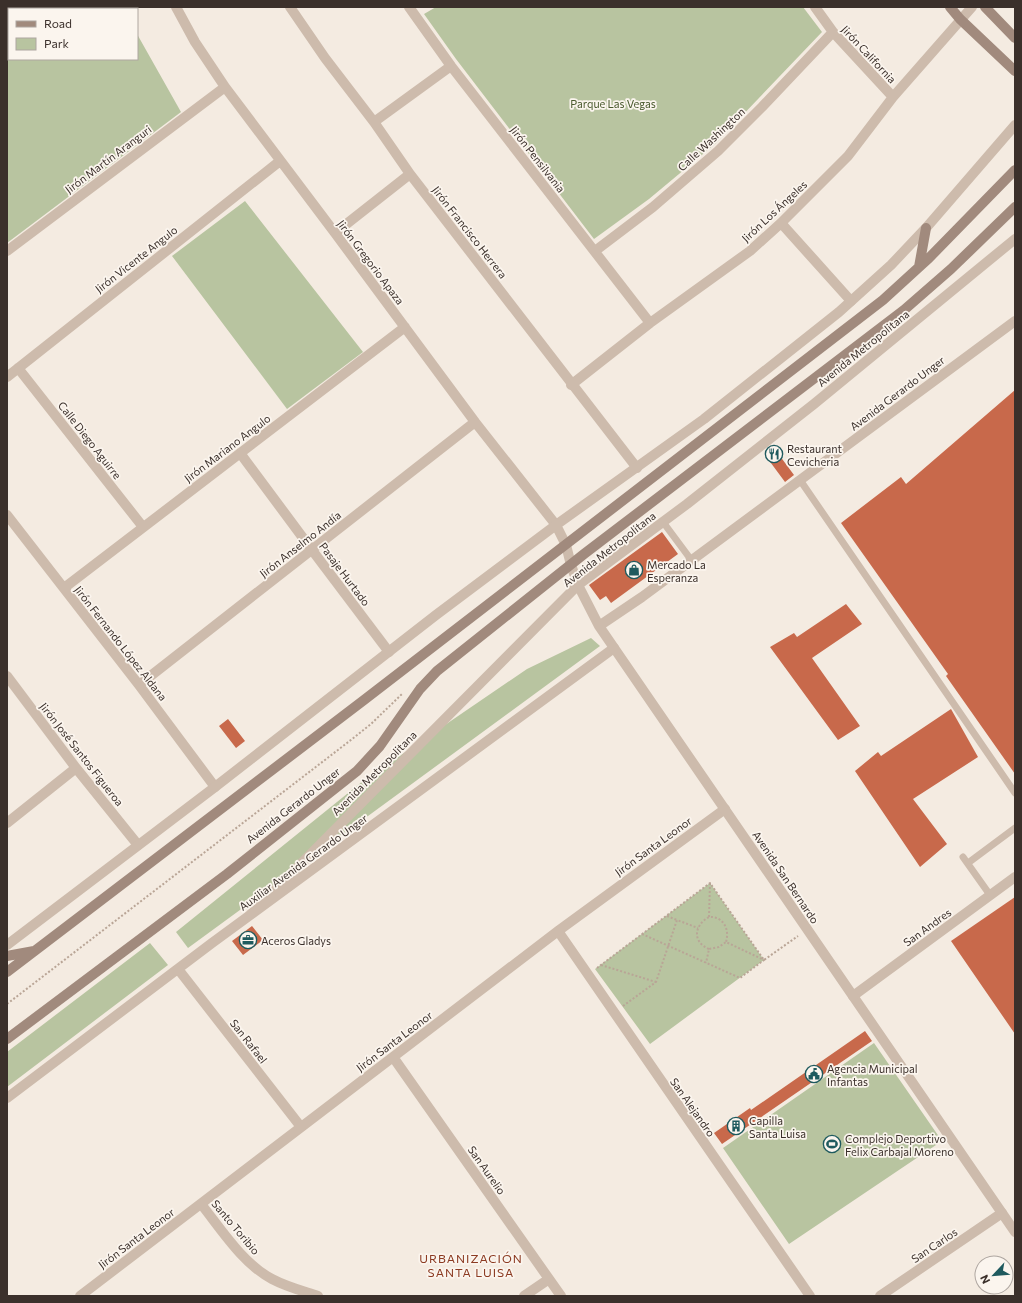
<svg xmlns="http://www.w3.org/2000/svg" width="1022" height="1303" viewBox="0 0 1022 1303" font-family="Commissioner,sans-serif">
<style>
.green{fill:#b8c4a0}
.building{fill:#c8694b}
.lines{fill:none;stroke-linecap:round;stroke-linejoin:round}
.path{stroke:#b9a596;stroke-width:2;stroke-dasharray:2 2;stroke-linecap:butt}
.service{stroke:#cdbbac;stroke-width:7}
.pedestrian{stroke:#cdbbac;stroke-width:10}
.minor{stroke:#cdbbac;stroke-width:10}
.tertiary{stroke:#cdbbac;stroke-width:10}
.secondary{stroke:#a18a7d;stroke-width:10}
.labels{text-anchor:middle;dominant-baseline:central;stroke-width:3.5;stroke-linejoin:round;paint-order:stroke}
.street-label{font-size:11px;fill:#3b302b;stroke:#fbf5ee}
.park-label{font-size:11px;fill:#4a5a2e;stroke:#fbf5ee}
.poi-label{font-size:11px;fill:#3b302b;stroke:#fbf5ee;text-anchor:start}
.neighbourhood-label{font-size:12px;letter-spacing:1px;fill:#8c3b22;stroke:#fbf5ee}
</style>
<rect width="100%" height="100%" fill="#f4ebe1"/>
<!-- green -->
<path class="green" d="M 7,7 L 122,7 L 123,9 L 9,9 L 9,59 L 137,59 L 137,34 L 181,112 L 7,243 Z
M 436,7 L 803,7 L 822,32 L 715,144 L 649,199 L 594,239 L 456,59 L 424,14 Z
M 245,201 L 363,352 L 287,409 L 172,256 Z
M 591,638 L 600,646 L 188,948 L 176,932 L 363,781 L 527,669 Z
M 710,883 L 764,960 L 650,1044 L 595,969 Z
M 150,943 L 168,965 L 7,1087 L 7,1052 Z
M 874,1043 L 942,1141 L 789,1244 L 723,1148 Z"/>
<!-- building -->
<path class="building" d="M 1015,390 L 1015,774 L 946,676 L 948,674 L 841,523 L 901,477 L 906,484 Z
M 774,448 L 794,475 L 785,482 L 765,455 Z
M 662,532 L 678,554 L 611,603 L 606,596 L 600,600 L 589,585 Z
M 846,604 L 862,624 L 812,658 L 860,726 L 838,740 L 770,647 L 794,633 L 797,637 Z
M 951,709 L 978,757 L 913,799 L 947,844 L 920,867 L 855,771 L 878,752 L 881,756 Z
M 228,719 L 245,741 L 236,748 L 219,726 Z
M 1015,897 L 1015,1034 L 951,941 Z
M 252,926 L 263,940 L 243,955 L 232,941 Z
M 865,1031 L 872,1041 L 722,1144 L 714,1133 L 750,1108 L 751,1110 Z"/>
<g class="lines">
<!-- path -->
<path class="path" d="M 667,916 L 677,920
M 709,917 L 710,883
M 642,934 L 740,978 L 764,960 L 726,942 L 719,947 L 709,949 L 706,963
M 709,949 C 692,942 694,925 709,917 C 723,916 730,929 726,942
M 601,965 L 656,982
M 597,968 L 710,883 L 764,960 L 798,936
M 7,1004 L 347,743 L 371,724 L 402,694
M 623,1006 L 656,982 L 677,920 L 698,928"/>
<!-- service -->
<path class="service" d="M 800,480 L 1015,793
M 663,522 L 692,561
M 963,857 L 990,895
M 968,863 L 1015,828"/>
<!-- pedestrian -->
<path class="pedestrian" d="M 312,550 L 389,652"/>
<!-- minor -->
<path class="minor" d="M 176,7 L 195,42 L 225,87 L 335,233 L 475,422 L 556,525
M 290,7 L 325,58 L 374,122 L 410,174 L 637,468
M 409,7 L 451,66 L 650,323
M 815,7 L 833,32 L 893,97
M 374,122 L 451,66
M 781,223 L 851,301
M 335,233 L 410,174
M 7,251 L 225,87
M 595,251 L 653,207 L 718,151 L 762,107 L 833,32
M 18,368 L 143,527
M 7,377 L 280,161
M 571,385 L 650,323 L 750,251 L 781,223 L 848,156 L 893,97 L 972,7
M 240,453 L 312,550
M 7,515 L 139,685 L 215,787
M 64,588 L 405,327
M 7,676 L 76,768 L 138,845
M 139,685 L 475,422
M 7,823 L 76,768
M 558,931 L 810,1296
M 178,969 L 301,1127
M 853,996 L 1015,877
M 393,1057 L 561,1296
M 7,1098 L 212,943 L 614,648
M 201,1204 C 221,1229 243,1264 272,1279 C 287,1287 303,1291 318,1296
M 80,1296 L 558,931 L 725,809
M 524,1296 L 549,1279
M 880,1296 L 1002,1213"/>
<!-- tertiary -->
<path class="tertiary" d="M 556,525 L 566,545 L 571,565 L 578,585 L 599,626 L 1015,1232
M 599,626 L 642,597 L 1015,321
M 251,914 L 578,585 L 687,504 L 814,404 L 1015,239
M 7,945 L 215,787 L 436,615 L 556,525 L 704,419 L 839,312 L 891,265 L 926,228 L 1015,125"/>
<!-- secondary -->
<path class="secondary" d="M 950,7 L 960,19 L 1015,71
M 985,7 L 1015,38
M 919,267 L 926,228
M 7,956 L 34,951
M 7,972 L 364,700 L 883,300 L 929,258 L 1015,170
M 7,1039 L 227,874 L 357,771 L 380,746 L 420,689 L 437,671 L 584,554 L 904,310 L 951,269 L 1015,207"/>
</g>
<!-- icons -->
<defs>
<symbol id="restaurant-ring" viewBox="-11 -11 22 22"><circle r="9.5" fill="#fbf5ee" stroke="#1f5a5e" stroke-width="1.5"/><path d="M-5-6h1v4h1v-4h1v4h1v-4h1v5L-1.5 .5V6h-2V.5L-5-1ZM5-6V6H3V1.5H1.5Q1.5-4 5-6Z" fill="#1f5a5e"/></symbol>
<symbol id="shop-ring" viewBox="-11 -11 22 22"><circle r="9.5" fill="#fbf5ee" stroke="#1f5a5e" stroke-width="1.5"/><path d="M-5-2.5h2.3a2.7 3.5 0 0 1 5.4 0H5L5.5 6h-11ZM-1.5-2.5h3a1.5 2.3 0 0 0-3 0Z" fill="#1f5a5e"/></symbol>
<symbol id="office-ring" viewBox="-11 -11 22 22"><circle r="9.5" fill="#fbf5ee" stroke="#1f5a5e" stroke-width="1.5"/><path d="M-6-3h4V-5.5h4V-3h4V5H-6ZM-1-4.5V-3h2v-1.5ZM-6 0V1H6V0Z" fill="#1f5a5e"/></symbol>
<symbol id="civic-ring" viewBox="-11 -11 22 22"><circle r="9.5" fill="#fbf5ee" stroke="#1f5a5e" stroke-width="1.5"/><path d="M-.6-6.5H3V-4.5H.6V-3L4-1V1h2V6H-6V1h2V-1L-.6-3ZM-1.2 2.5V6h2.4V2.5Z" fill="#1f5a5e"/></symbol>
<symbol id="building-ring" viewBox="-11 -11 22 22"><circle r="9.5" fill="#fbf5ee" stroke="#1f5a5e" stroke-width="1.5"/><path d="M-4-6H4V6H1V3H-1V6H-4ZM-2.5-4.3h1.7v1.8h-1.7ZM.8-4.3h1.7v1.8H.8ZM-2.5-1h1.7V.8h-1.7ZM.8-1h1.7V.8H.8Z" fill="#1f5a5e"/></symbol>
<symbol id="stadium-ring" viewBox="-11 -11 22 22"><circle r="9.5" fill="#fbf5ee" stroke="#1f5a5e" stroke-width="1.5"/><path d="M0-5a6.5 5 0 1 0 0 10a6.5 5 0 1 0 0-10ZM-3.5-1.8h7v3.6h-7Z" fill="#1f5a5e"/></symbol>
</defs>
<g fill-rule="evenodd">
<use href="#restaurant-ring" x="764" y="444" width="20" height="20"/>
<use href="#shop-ring" x="624" y="560" width="20" height="20"/>
<use href="#office-ring" x="238" y="930" width="20" height="20"/>
<use href="#civic-ring" x="804" y="1064" width="20" height="20"/>
<use href="#building-ring" x="726" y="1116" width="20" height="20"/>
<use href="#stadium-ring" x="822" y="1134" width="20" height="20"/>
</g>
<g class="labels">
<!-- street labels -->
<g class="street-label">
<text transform="translate(869 54) rotate(47)">Jirón California</text>
<text transform="translate(711 139) rotate(-43)">Calle Washington</text>
<text transform="translate(108 159) rotate(-37)">Jirón Martín Aranguri</text>
<text transform="translate(538 159) rotate(52)">Jirón Pensilvania</text>
<text transform="translate(774 211) rotate(-43)">Jirón Los Ángeles</text>
<text transform="translate(470 232) rotate(52)">Jirón Francisco Herrera</text>
<text transform="translate(136 259) rotate(-38)">Jirón Vicente Angulo</text>
<text transform="translate(371 262) rotate(53)">Jirón Gregorio Apaza</text>
<text transform="translate(863 348) rotate(-39)">Avenida Metropolitana</text>
<text transform="translate(897 393) rotate(-37)">Avenida Gerardo Unger</text>
<text transform="translate(90 440) rotate(52)">Calle Diego Aguirre</text>
<text transform="translate(227 448) rotate(-37)">Jirón Mariano Angulo</text>
<text transform="translate(300 544) rotate(-38)">Jirón Anselmo Andía</text>
<text transform="translate(609 549) rotate(-38)">Avenida Metropolitana</text>
<text transform="translate(345 574) rotate(53)">Pasaje Hurtado</text>
<text transform="translate(121 643) rotate(52)">Jirón Fernando López Aldana</text>
<text transform="translate(82 754) rotate(52)">Jirón José Santos Figueroa</text>
<text transform="translate(374 773) rotate(-45)">Avenida Metropolitana</text>
<text transform="translate(293 805) rotate(-38)">Avenida Gerardo Unger</text>
<text transform="translate(653 846) rotate(-36)">Jirón Santa Leonor</text>
<text transform="translate(303 862) rotate(-36)">Auxiliar Avenida Gerardo Unger</text>
<text transform="translate(786 877) rotate(56)">Avenida San Bernardo</text>
<text transform="translate(927 927) rotate(-36)">San Andres</text>
<text transform="translate(249 1041) rotate(52)">San Rafael</text>
<text transform="translate(394 1041) rotate(-37)">Jirón Santa Leonor</text>
<text transform="translate(693 1107) rotate(55)">San Alejandro</text>
<text transform="translate(487 1170) rotate(55)">San Aurelio</text>
<text transform="translate(236 1227) rotate(50)">Santo Toribio</text>
<text transform="translate(136 1238) rotate(-37)">Jirón Santa Leonor</text>
<text transform="translate(934 1245) rotate(-34)">San Carlos</text>
</g>
<!-- park labels -->
<g class="park-label">
<text x="613" y="103">Parque Las Vegas</text>
</g>
<!-- poi labels -->
<g class="poi-label">
<text x="787" y="448">Restaurant<tspan x="787" dy="13">Cevicheria</tspan></text>
<text x="647" y="564">Mercado La<tspan x="647" dy="13">Esperanza</tspan></text>
<text x="261" y="940">Aceros Gladys</text>
<text x="827" y="1068">Agencia Municipal<tspan x="827" dy="13">Infantas</tspan></text>
<text x="749" y="1120">Capilla<tspan x="749" dy="13">Santa Luisa</tspan></text>
<text x="845" y="1138">Complejo Deportivo<tspan x="845" dy="13">Felix Carbajal Moreno</tspan></text>
</g>
<!-- neighbourhood labels -->
<g class="neighbourhood-label">
<text x="471" y="1258">URBANIZACIÓN<tspan x="471" dy="14">SANTA LUISA</tspan></text>
</g>
</g>
<!-- border -->
<rect width="1022" height="1303" fill="none" stroke="#3b302b" stroke-width="16"/>
<!-- legend -->
<rect x="8" y="8" width="130" height="52" fill="#fbf5ee" stroke="#aea6a0"/>
<rect x="16" y="21" width="20" height="6" fill="#a18a7d" stroke="#aea6a0"/>
<text x="44" y="28" font-size="12" fill="#3b302b">Road</text>
<rect x="16" y="38" width="20" height="12" fill="#b8c4a0" stroke="#aea6a0"/>
<text x="44" y="48" font-size="12" fill="#3b302b">Park</text>
<!-- north arrow -->
<g transform="translate(994 1275) rotate(244)"><circle r="19" fill="#fbf5ee" stroke="#aea6a0"/>
<path d="M0-3L7 15L0 10L-7 15Z" fill="#1f5a5e"/>
<text y="-6" font-size="11" font-weight="bold" text-anchor="middle" fill="#3b302b">N</text>
</g>
</svg>
